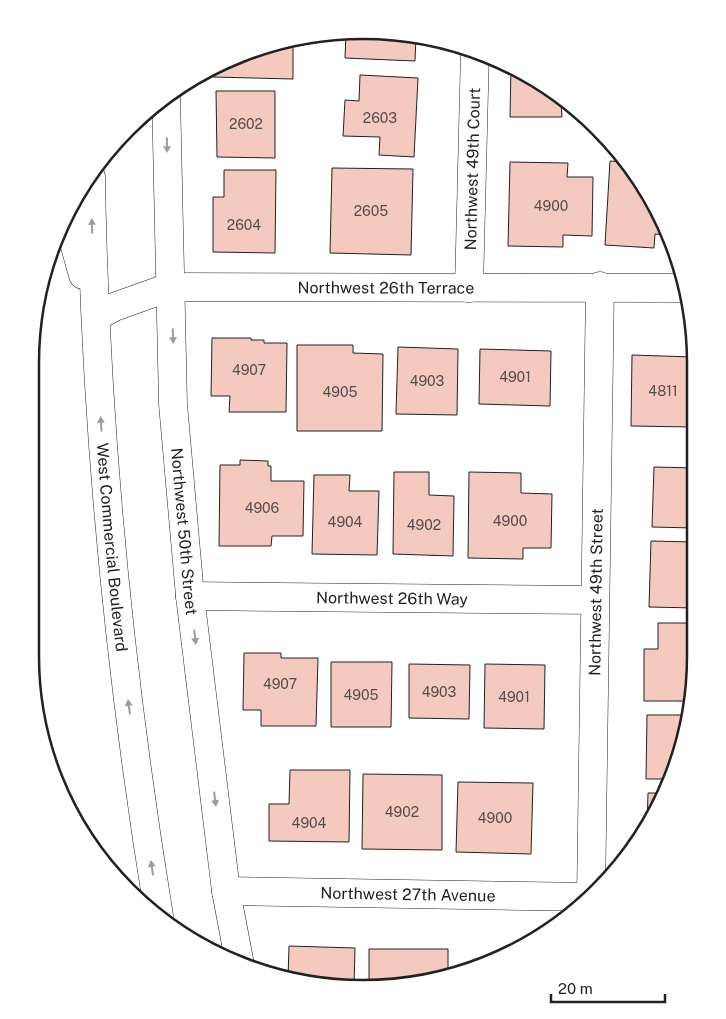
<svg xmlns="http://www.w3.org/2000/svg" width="726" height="1019" viewBox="0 0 726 1019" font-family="'Public Sans',sans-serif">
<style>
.building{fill:#f3c9c0;stroke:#222}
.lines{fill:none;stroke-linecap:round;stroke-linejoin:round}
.minor-casing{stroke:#222;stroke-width:29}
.highway-casing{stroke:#222;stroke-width:29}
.minor{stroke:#fff;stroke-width:28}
.highway{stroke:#fff;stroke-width:28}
.oneway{fill:#9c9c9c}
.labels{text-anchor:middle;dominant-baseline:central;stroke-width:4;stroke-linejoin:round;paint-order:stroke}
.number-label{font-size:14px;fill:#564c4a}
.street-label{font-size:16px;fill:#222;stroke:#fff}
.rim{fill:none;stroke:#222;stroke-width:2.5}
</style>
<rect width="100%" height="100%" fill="#fff"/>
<!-- building -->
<path class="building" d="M 384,31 L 416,36 L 415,61 L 345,58 L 346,32 Z
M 293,39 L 293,79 L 213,77 L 213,67 L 256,48 Z
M 511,65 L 570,103 L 561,102 L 562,117 L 510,117 Z
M 360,75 L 418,78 L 414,157 L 379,155 L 380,137 L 343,136 L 345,100 L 359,101 Z
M 216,91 L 275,91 L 275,158 L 217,157 Z
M 610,161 L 626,162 L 662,216 L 667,235 L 655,234 L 654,248 L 605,245 Z
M 510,162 L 568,163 L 567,177 L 593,177 L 592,236 L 563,235 L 563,247 L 508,246 Z
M 332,168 L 413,169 L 411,255 L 330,253 Z
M 224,170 L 276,170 L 275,253 L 213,252 L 213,197 L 224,197 Z
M 212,338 L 251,338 L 251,340 L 264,340 L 264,343 L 287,343 L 286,412 L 229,412 L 230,396 L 211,396 Z
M 297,345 L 353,345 L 353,353 L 383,354 L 382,431 L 297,431 Z
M 398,347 L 458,349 L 457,415 L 396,414 Z
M 480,349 L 551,351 L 550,406 L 479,404 Z
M 632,355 L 693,357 L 694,427 L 631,426 Z
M 240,460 L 268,461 L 268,466 L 271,466 L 271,481 L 304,481 L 303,536 L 272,536 L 271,546 L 219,546 L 220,465 L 240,465 Z
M 654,467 L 694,468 L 694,528 L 652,527 Z
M 394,472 L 429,472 L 429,495 L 454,496 L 453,556 L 393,554 Z
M 469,472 L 521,473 L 521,493 L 552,494 L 551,548 L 523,548 L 523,559 L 468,558 Z
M 314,475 L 350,475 L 349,491 L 379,491 L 377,555 L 312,554 Z
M 651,541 L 694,542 L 695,608 L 649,607 Z
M 658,623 L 695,623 L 695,677 L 691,701 L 644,701 L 644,649 L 658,649 Z
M 244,653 L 281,653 L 281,658 L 318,658 L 316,726 L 261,726 L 261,710 L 243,710 Z
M 331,662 L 392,662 L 391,727 L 331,727 Z
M 409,664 L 470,665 L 469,719 L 409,718 Z
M 485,664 L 545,665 L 544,729 L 484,728 Z
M 647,715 L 689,715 L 685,742 L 671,779 L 646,779 Z
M 290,770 L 350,770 L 349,842 L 269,841 L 269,804 L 289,804 Z
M 363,774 L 442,775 L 442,850 L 362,849 Z
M 458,782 L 533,783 L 531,854 L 456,852 Z
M 648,793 L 665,793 L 647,827 Z
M 289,946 L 355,948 L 354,986 L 319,986 L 288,978 Z
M 369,949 L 448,949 L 448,974 L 407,986 L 369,985 Z
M 469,962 L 486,962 L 469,967 Z"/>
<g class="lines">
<defs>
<g id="minor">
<path id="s1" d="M 166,96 L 173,404 L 190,596 L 226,891 L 240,965"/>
<path id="s2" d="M 469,288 L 475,51"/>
<path id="s3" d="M 96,317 L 114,307 L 170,287 L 684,288"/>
<path id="s4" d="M 190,596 L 595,600"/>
<path id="s5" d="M 226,891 L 591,897"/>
<path id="s6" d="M 591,897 L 600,286"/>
</g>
<g id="highway">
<path id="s7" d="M 91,177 C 95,425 119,671 159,916"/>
<path d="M 67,218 L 83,275"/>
</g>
</defs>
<!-- minor casing -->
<use href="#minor" class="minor-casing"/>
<!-- highway casing -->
<use href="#highway" class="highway-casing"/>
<!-- minor -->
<use href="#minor" class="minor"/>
<!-- highway -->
<use href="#highway" class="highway"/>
</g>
<!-- one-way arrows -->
<defs><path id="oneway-solid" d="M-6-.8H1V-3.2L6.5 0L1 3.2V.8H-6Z" transform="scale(1.25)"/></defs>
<g class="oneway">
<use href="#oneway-solid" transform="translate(167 145) rotate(89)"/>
<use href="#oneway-solid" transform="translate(92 226) rotate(-92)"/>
<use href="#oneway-solid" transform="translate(173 336) rotate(88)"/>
<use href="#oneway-solid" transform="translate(101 424) rotate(-94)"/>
<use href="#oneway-solid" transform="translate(195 637) rotate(83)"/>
<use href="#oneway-solid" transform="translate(129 707) rotate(-98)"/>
<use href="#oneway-solid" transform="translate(215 799) rotate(83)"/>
<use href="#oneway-solid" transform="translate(152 868) rotate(-98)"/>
</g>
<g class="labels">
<!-- number labels -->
<g class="number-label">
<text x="380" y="118">2603</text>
<text x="246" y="124">2602</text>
<text x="551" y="206">4900</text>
<text x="371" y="211">2605</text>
<text x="244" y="225">2604</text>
<text x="249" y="370">4907</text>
<text x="515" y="377">4901</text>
<text x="427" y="381">4903</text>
<text x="663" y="391">4811</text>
<text x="340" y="392">4905</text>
<text x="262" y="508">4906</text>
<text x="510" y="521">4900</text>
<text x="345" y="522">4904</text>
<text x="424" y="525">4902</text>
<text x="280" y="684">4907</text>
<text x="439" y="692">4903</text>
<text x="361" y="695">4905</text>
<text x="514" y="697">4901</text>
<text x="402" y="812">4902</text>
<text x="495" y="818">4900</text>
<text x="309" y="823">4904</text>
</g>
<!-- street labels -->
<g class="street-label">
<text stroke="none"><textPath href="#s2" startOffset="119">Northwest 49th Court</textPath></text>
<text stroke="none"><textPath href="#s3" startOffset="296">Northwest 26th Terrace</textPath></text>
<text stroke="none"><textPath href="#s1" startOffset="436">Northwest 50th Street</textPath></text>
<text stroke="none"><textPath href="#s7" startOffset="371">West Commercial Boulevard</textPath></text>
<text stroke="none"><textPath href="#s6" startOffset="305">Northwest 49th Street</textPath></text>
<text stroke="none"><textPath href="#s4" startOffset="202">Northwest 26th Way</textPath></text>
<text stroke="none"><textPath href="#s5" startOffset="182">Northwest 27th Avenue</textPath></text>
</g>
</g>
<!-- crop -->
<path d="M0 0H726V1019H0ZM363 39H363A324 324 0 0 1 687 363V656A324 324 0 0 1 363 980H363A324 324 0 0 1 39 656V363A324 324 0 0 1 363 39Z" fill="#fff" fill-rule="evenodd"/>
<path class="rim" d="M363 39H363A324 324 0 0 1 687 363V656A324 324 0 0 1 363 980H363A324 324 0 0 1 39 656V363A324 324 0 0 1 363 39Z"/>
<!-- scale -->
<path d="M551 994v8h114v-8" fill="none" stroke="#222222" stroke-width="2.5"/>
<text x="558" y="994" font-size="15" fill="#222222" stroke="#ffffff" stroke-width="4" paint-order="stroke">20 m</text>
</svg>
